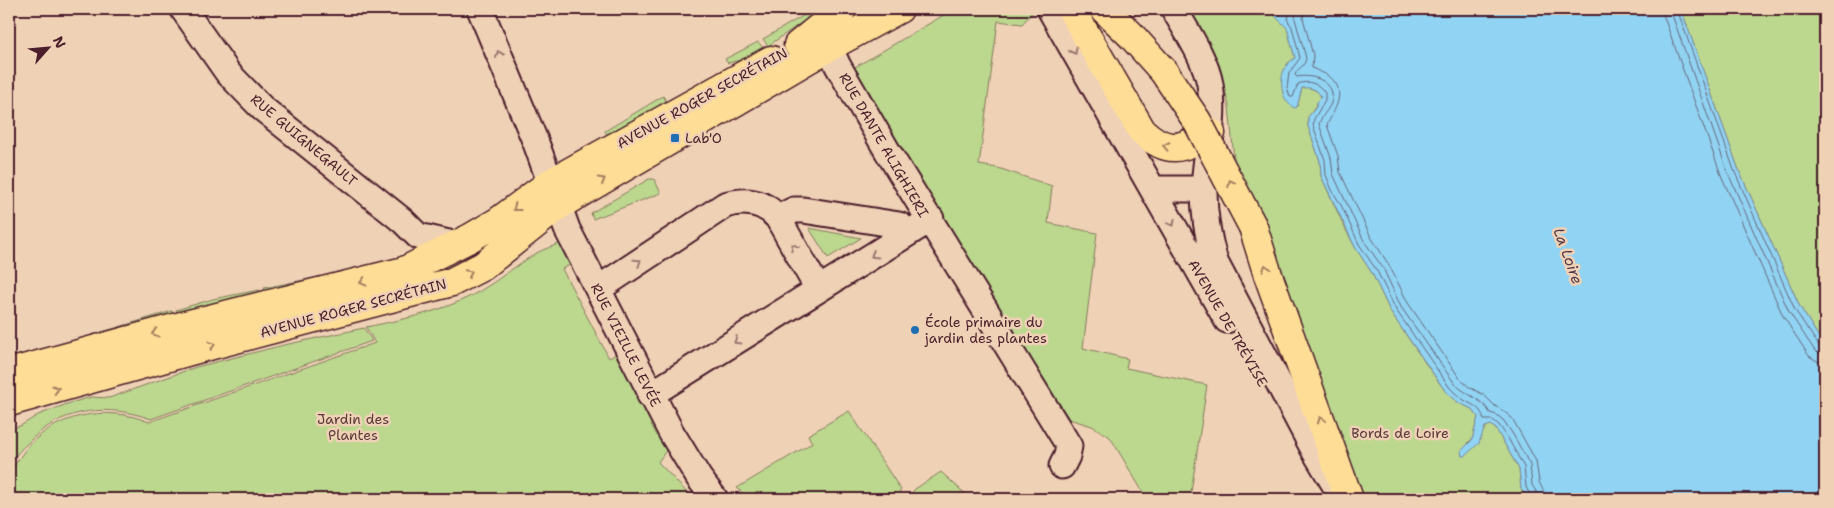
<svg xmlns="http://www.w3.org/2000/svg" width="1834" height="508" viewBox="0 0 1834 508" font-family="'Shantell Sans',sans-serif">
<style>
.green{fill:#bcd78e;stroke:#837b5c}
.water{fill:#91d3f3;stroke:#758ba3}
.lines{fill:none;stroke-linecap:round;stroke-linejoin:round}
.shore{stroke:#66677b;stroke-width:1}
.minor-casing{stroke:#4a1f2b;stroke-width:29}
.major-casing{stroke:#4a1f2b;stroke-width:31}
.minor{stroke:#efd1b6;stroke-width:25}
.major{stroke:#fedd96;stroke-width:28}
.major-bridge-casing{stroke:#4a1f2b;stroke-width:31;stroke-linecap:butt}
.major-bridge{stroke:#fedd96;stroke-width:28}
.oneway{stroke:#9c7870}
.oneway2{stroke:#a47e60}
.poi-dot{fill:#1f6fb2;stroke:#efd1b6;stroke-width:2}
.labels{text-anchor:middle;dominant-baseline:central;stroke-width:5;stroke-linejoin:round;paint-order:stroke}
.street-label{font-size:14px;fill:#4a1f2b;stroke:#efd1b6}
.poi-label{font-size:14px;fill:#4a1f2b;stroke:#efd1b6;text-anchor:start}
.park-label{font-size:14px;fill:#5b3b3a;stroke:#efd1b6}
.water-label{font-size:15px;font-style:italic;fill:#553a49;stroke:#efd1b6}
</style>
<rect width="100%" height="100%" fill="#efd1b6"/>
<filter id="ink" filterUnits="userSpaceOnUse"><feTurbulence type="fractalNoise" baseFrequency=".02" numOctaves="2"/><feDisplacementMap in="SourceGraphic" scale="10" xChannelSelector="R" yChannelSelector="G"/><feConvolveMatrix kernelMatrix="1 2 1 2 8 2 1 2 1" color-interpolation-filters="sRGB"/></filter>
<g filter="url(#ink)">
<!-- green -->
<path class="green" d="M 815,9 L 821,9 L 768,46 L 763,39 Z
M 954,9 L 1036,9 L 1022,24 L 998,21 L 979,165 L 998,168 L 1052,186 L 1048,223 L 1097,233 L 1083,348 L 1128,359 L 1126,368 L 1207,385 L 1190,499 L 1147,499 L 1110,437 L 1092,426 L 1069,419 L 850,70 Z
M 1187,9 L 1284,9 L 1286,13 L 1277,14 L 1275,16 L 1287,28 L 1295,58 L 1287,64 L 1297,107 L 1302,88 L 1308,87 L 1319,92 L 1321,98 L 1308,118 L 1308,126 L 1320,161 L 1321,176 L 1345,228 L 1355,247 L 1372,273 L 1391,313 L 1426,364 L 1446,392 L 1459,403 L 1472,409 L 1478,417 L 1472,440 L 1467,443 L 1479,443 L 1482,433 L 1488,425 L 1491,425 L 1496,429 L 1519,469 L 1521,488 L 1528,499 L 1359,499 L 1234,159 L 1229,106 L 1220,70 Z
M 1681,9 L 1825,9 L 1825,347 L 1800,307 L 1738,168 Z
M 758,42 L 764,49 L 753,57 L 728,63 L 725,59 Z
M 663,96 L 666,101 L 656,111 L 609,138 L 605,131 Z
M 649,179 L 654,179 L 661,193 L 593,219 L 591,213 Z
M 809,228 L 861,238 L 828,258 Z
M 563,242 L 574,263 L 562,269 L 609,358 L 620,352 L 670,445 L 658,462 L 693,499 L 9,499 C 9,492 7,483 9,476 C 12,468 18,460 23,453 C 51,414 106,404 149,422 L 375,343 L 366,327 C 406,319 445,311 480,291 C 499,280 516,265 535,254 C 543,249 554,246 563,242 Z
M 343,272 L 343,276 L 265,292 L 264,288 Z
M 259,290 L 260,294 L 214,304 L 178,314 L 176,310 L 213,299 Z
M 172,311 L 173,315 L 93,340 L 92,335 Z
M 364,328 L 372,341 L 151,419 C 109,404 64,407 31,440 C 26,445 21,449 17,454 C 13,459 11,466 9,471 L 9,430 L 22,425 L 38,415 L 67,404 L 91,397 L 109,398 L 196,367 L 284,345 Z
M 849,411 L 901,490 L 894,499 L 749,499 L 737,488 L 812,443 L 808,435 Z
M 941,472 L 971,499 L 906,499 L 915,489 Z"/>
<!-- water -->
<path class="water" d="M 1284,9 L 1681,9 L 1738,168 L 1800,307 L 1825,347 L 1825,499 L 1528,499 L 1521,489 L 1519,469 L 1496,429 L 1491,425 L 1485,427 L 1479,443 L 1465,456 L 1462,456 L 1461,451 L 1472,440 L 1478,417 L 1472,409 L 1459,403 L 1446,392 L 1391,313 L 1372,273 L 1355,247 L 1321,176 L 1320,161 L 1308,126 L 1308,117 L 1316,107 L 1317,102 L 1321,98 C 1319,89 1310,87 1302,88 L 1297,107 L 1295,108 C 1281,103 1278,78 1286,66 C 1288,63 1292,60 1295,58 L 1287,28 L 1275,16 L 1285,13 Z"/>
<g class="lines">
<!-- shore -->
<path class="shore" d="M 1290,9 L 1290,13 L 1287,19 L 1292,27 L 1300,58 L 1289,73 L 1287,88 L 1290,97 L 1293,97 L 1298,84 C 1308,80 1319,83 1325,93 L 1325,100 L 1314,119 L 1313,125 L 1325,160 L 1326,175 L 1332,190 L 1341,205 L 1359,244 L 1377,271 L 1396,310 L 1450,388 C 1454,392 1459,397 1464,400 C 1474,406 1481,407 1484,420 L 1493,420 L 1499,425 L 1508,438 L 1524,467 L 1526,487 L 1532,499
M 1296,9 L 1295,19 L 1306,58 C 1305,67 1297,68 1295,75 L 1297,77 C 1311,74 1335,80 1332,100 C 1330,109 1321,116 1319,124 L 1331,158 L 1333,174 L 1364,241 L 1383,268 L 1401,307 L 1455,384 C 1467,396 1482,398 1490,413 L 1497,415 L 1504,421 L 1514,436 L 1530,465 L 1532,485 L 1537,493 L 1538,499
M 1304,9 L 1303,18 L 1313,55 L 1312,68 C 1318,71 1324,73 1330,77 C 1348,92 1334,110 1327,125 L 1338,156 L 1340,172 L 1371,237 L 1389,265 L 1408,303 L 1461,380 L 1469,387 L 1484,395 L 1495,406 L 1502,410 L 1512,418 L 1536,461 L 1539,482 L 1544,492 L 1545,499
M 1663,9 L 1664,17 L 1721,175 L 1783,316 L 1809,356 L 1817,361 L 1825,362
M 1670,9 L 1728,173 L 1789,312 L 1815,351 L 1820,354 L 1825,355
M 1677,9 L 1734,170 L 1795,310 L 1819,346 L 1825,349"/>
<defs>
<path id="minor" d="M 183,9 L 228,73 L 262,108 L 403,221 L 418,236 L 457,245
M 480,9 L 536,143 L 567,229 L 671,432 L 699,478 L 715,499
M 1050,9 L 1227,320
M 1174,9 C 1187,32 1205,58 1210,84 C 1216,120 1205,155 1204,191 C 1204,216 1208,238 1215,262 L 1314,450 L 1338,490
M 829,47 L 838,66 L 888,152 L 1069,446 L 1067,456 L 1062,466
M 1153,189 L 1204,189
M 598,289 L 725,205 C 745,199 764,201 778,218
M 818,289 L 778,218 L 794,210 L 803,210 L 899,225 L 902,227 L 907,234
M 650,395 L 931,219"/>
<path id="major" d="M 1071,9 L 1142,131 C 1169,156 1182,148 1211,133
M 1104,9 L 1130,34
M 798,45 L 842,9
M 1253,227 L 1268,275 L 1349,499
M 9,373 L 189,324 L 404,271 L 470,238 L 499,221 L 550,183 L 771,60
M 9,402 L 197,349 L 452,282 L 483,266 L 558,206 L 829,47 L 899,9"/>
</defs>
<!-- minor casing -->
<use href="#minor" class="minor-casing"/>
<!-- major casing -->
<use href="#major" class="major-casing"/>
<!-- minor -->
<use href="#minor" class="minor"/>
<!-- major -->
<use href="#major" class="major"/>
<defs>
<path id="major-bridge" d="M 1130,34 L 1164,72 L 1197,121 L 1253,227"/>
</defs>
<!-- major-bridge casing -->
<use href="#major-bridge" class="major-bridge-casing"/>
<!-- major-bridge -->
<use href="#major-bridge" class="major-bridge"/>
</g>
<!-- one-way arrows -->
<defs><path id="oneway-chevron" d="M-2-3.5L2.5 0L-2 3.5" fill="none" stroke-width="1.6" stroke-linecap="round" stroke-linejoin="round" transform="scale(1.25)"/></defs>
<g class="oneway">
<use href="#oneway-chevron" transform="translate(1074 51) rotate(60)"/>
<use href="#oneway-chevron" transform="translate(499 54) rotate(-113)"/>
<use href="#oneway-chevron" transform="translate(1172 223) rotate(60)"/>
<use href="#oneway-chevron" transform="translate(794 247) rotate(-119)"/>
<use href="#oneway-chevron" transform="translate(874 255) rotate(148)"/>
<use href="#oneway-chevron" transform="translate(638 262) rotate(-34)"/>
<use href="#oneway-chevron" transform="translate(737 341) rotate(148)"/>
</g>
<g class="oneway2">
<use href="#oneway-chevron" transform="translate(1166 146) rotate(-168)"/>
<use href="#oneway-chevron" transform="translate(602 180) rotate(-30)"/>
<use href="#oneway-chevron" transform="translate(1231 183) rotate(-117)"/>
<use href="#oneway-chevron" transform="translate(516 208) rotate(143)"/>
<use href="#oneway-chevron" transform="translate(1266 268) rotate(-108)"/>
<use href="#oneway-chevron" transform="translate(469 273) rotate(-27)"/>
<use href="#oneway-chevron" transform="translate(363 282) rotate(166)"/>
<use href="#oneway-chevron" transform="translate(155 333) rotate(165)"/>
<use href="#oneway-chevron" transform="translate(212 345) rotate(-15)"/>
<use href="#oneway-chevron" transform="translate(56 389) rotate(-16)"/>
<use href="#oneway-chevron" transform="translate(1321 420) rotate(-110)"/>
</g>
</g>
<!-- markers -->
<g class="poi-dot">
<rect x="670" y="133" width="10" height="10" rx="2.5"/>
<circle cx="915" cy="330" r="5"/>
</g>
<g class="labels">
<!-- street labels -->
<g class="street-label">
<text transform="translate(702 98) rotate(-29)">AVENUE ROGER SECRÉTAIN</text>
<text transform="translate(304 140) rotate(40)">RUE GUIGNEGAULT</text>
<text transform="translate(884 145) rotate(60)">RUE DANTE ALIGHIERI</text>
<text transform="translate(353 308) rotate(-15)">AVENUE ROGER SECRÉTAIN</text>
<text transform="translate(1228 323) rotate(60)">AVENUE DE TRÉVISE</text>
<text transform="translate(626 345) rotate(63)">RUE VIEILLE LEVÉE</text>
</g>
<!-- poi labels -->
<g class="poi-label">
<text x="685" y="138">Lab'O</text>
<text x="925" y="322">École primaire du<tspan x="925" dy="16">jardin des plantes</tspan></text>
</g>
<!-- park labels -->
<g class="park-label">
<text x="353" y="419">Jardin des<tspan x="353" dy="16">Plantes</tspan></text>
<text x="1400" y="433">Bords de Loire</text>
</g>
<!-- water labels -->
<g class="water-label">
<text transform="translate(1568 256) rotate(70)">La Loire</text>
</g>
</g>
<!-- margin -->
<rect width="1834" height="508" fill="none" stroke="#efd1b6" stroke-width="30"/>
<rect x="15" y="15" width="1804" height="478" fill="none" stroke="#4a1f2b" stroke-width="2" filter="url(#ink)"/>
<!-- north arrow -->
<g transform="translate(48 48) rotate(63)" stroke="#efd1b6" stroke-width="4" paint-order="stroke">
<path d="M0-4L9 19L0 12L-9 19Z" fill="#4a1f2b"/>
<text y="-8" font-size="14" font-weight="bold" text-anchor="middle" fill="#4a1f2b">N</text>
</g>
</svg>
